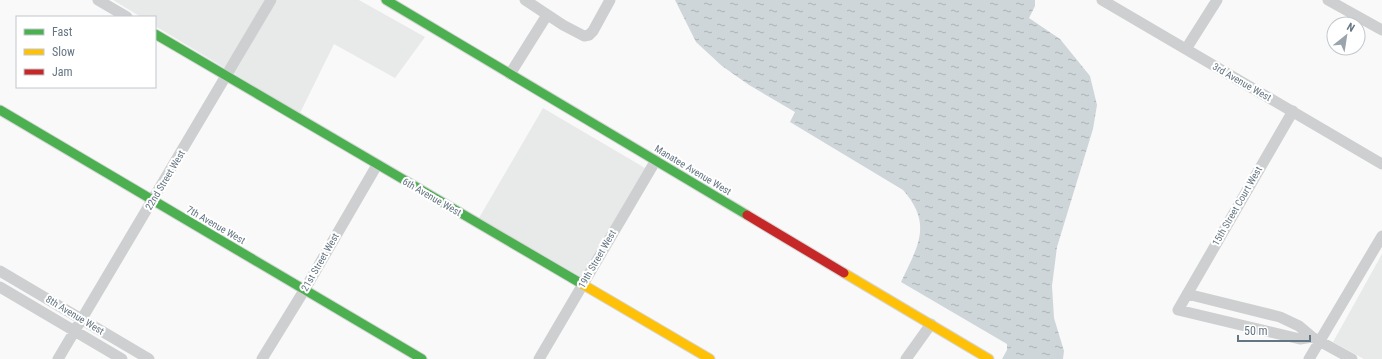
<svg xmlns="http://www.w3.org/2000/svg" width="1382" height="359" viewBox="0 0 1382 359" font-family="'Roboto Condensed',sans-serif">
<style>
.built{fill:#e8e9e9}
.water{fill:url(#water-ripples)}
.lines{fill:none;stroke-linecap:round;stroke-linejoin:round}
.fast-casing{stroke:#d5d6d7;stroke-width:11}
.slow-casing{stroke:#d5d6d7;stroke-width:11}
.jam-casing{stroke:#d5d6d7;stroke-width:11}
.street{stroke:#cecfd0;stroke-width:11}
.fast{stroke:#4caf50;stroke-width:9}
.slow{stroke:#ffc107;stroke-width:9}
.jam{stroke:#c62828;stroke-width:9}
.labels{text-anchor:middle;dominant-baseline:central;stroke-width:4;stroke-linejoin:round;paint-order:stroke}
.street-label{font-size:10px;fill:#657683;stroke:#fff}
</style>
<defs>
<pattern id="water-ripples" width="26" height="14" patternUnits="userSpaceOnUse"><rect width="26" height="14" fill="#ced6d9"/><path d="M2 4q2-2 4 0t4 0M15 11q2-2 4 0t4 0" fill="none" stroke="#abb2b5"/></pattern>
</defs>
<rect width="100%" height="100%" fill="#f9f9f9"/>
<!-- built -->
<path class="built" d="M 113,0 L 265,0 L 225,68 L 155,26 L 155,17 L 141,17 Z
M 277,0 L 359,0 L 425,37 L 395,78 L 334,44 L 300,113 L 233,73 Z
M 543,108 L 645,168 L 581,277 L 479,218 Z
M 1382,254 L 1382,359 L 1364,359 L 1333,342 Z"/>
<!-- water -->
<path class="water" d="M 675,0 L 1035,0 L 1035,6 L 1029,18 L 1060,39 L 1090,76 L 1097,105 L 1093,129 L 1057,247 L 1052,286 L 1054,318 L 1064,351 L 1063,359 L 1002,359 L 1007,350 L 1007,344 L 901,282 C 918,246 933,224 903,190 L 790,122 L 795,112 L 749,85 L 722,66 L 696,42 Z"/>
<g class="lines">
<defs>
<path id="fast" d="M 386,0 L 747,215
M 155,34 L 582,284
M 0,110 L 422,359"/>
<path id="slow" d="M 844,273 L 989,359
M 582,284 L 710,359"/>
<path id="jam" d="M 747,215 L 844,273"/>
</defs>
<!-- fast casing -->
<use href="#fast" class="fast-casing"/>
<!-- slow casing -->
<use href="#slow" class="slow-casing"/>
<!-- jam casing -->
<use href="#jam" class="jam-casing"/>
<!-- street -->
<path class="street" d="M 98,0 L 127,17
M 525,0 L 563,25 L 584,36 L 589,35 L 593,31 L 610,0
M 1102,0 L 1382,164
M 1328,0 L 1382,30
M 1186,49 L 1217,0
M 510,74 L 547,15
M 1293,111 L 1178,310 L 1300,339 L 1312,337
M 0,271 L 149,359
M 0,287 L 122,359
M 1187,294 L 1280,317 L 1299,326 L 1312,337 L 1352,359
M 58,359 L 271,0
M 262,359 L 305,289 L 377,165
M 539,359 L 656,160
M 906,359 L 931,324
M 1309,359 L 1382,236"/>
<!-- fast -->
<use href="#fast" class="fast"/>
<!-- slow -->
<use href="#slow" class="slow"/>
<!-- jam -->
<use href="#jam" class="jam"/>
</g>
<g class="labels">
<!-- street labels -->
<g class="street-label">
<text transform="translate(1242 82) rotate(30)">3rd Avenue West</text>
<text transform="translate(693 170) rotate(31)">Manatee Avenue West</text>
<text transform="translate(165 180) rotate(-59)">22nd Street West</text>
<text transform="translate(432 197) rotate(30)">6th Avenue West</text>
<text transform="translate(1237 206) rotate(-60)">15th Street Court West</text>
<text transform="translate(216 225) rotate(30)">7th Avenue West</text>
<text transform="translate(597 259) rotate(-60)">19th Street West</text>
<text transform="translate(320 262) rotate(-60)">21st Street West</text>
<text transform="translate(75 315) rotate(31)">8th Avenue West</text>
</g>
</g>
<!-- legend -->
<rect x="16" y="16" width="140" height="72" fill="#ffffff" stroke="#c1c8cd"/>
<rect x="24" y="29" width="20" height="6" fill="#4caf50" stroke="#c1c8cd"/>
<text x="52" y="36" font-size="12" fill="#657683">Fast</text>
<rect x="24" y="49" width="20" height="6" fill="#ffc107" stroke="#c1c8cd"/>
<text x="52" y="56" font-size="12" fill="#657683">Slow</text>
<rect x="24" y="69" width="20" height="6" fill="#c62828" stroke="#c1c8cd"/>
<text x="52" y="76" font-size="12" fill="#657683">Jam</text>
<!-- north arrow -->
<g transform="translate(1346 36) rotate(30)"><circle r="19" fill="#ffffff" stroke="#c1c8cd"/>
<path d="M0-3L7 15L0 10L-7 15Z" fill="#99a4ac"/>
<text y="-6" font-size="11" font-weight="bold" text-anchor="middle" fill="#657683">N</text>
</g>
<!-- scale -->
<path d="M1238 335v6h72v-6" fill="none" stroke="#657683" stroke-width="2"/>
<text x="1244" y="335" font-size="12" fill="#657683" stroke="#ffffff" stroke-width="3" paint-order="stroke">50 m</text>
</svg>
